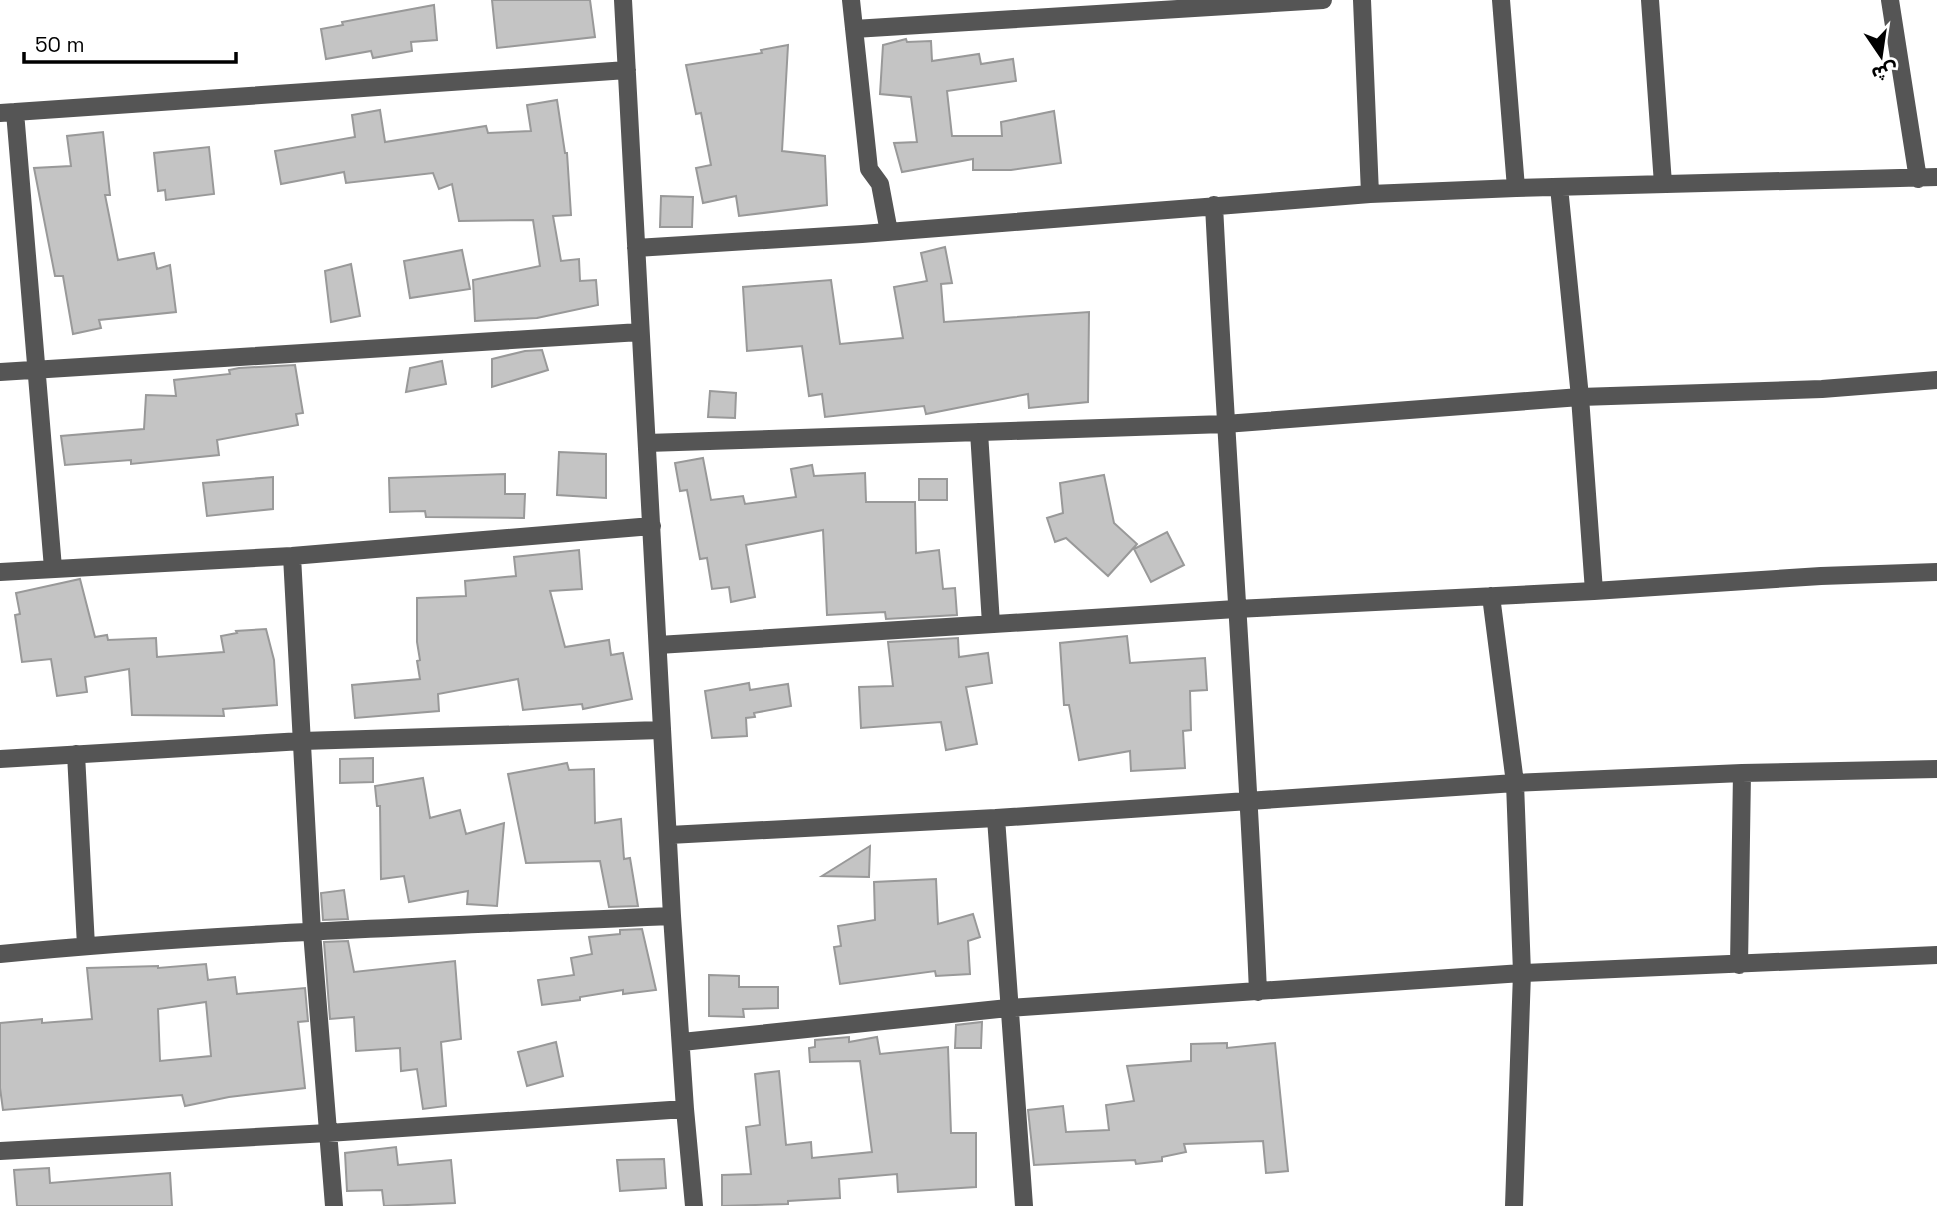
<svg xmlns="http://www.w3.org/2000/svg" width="1937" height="1206" viewBox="0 0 1937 1206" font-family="'Space Grotesk','Noto Sans Arabic',sans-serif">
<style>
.building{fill:#c4c4c4;stroke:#999;stroke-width:2;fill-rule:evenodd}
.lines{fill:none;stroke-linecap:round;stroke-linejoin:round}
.minor{stroke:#555;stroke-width:18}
</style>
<rect width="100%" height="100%" fill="#fff"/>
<!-- building -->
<path class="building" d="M 492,0 L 590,0 L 595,37 L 497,48 Z
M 434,5 L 437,40 L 411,42 L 412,51 L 373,58 L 371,51 L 326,59 L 321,29 L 343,25 L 342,22 Z
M 906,39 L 907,42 L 931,41 L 932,61 L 979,54 L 981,64 L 1013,59 L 1016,81 L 947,91 L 952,136 L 1002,136 L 1001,122 L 1054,111 L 1061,163 L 1011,170 L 973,170 L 973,159 L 902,172 L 894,143 L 917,142 L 911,97 L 880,94 L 883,45 Z
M 788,45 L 782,151 L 825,156 L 827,205 L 739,216 L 736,196 L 703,203 L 696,168 L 711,165 L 701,113 L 696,114 L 686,65 L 762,53 L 761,50 Z
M 557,100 L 565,153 L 567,153 L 571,215 L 553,216 L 561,261 L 579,259 L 580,281 L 596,280 L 598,305 L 537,318 L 475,321 L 473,280 L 540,266 L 533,220 L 459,221 L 452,184 L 439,189 L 433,173 L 346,183 L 344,172 L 281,184 L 275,151 L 355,137 L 352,115 L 380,110 L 385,142 L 486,126 L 488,133 L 531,131 L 527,105 Z
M 103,132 L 110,195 L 105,195 L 118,260 L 154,253 L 157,269 L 170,265 L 176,312 L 99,320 L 101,328 L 73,334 L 63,276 L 55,276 L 34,168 L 71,166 L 67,136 Z
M 209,147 L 214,194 L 166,200 L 165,190 L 158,191 L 154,153 Z
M 661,196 L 693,197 L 692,227 L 660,227 Z
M 945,247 L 952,283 L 941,284 L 944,322 L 1089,312 L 1088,402 L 1029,408 L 1028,394 L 926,414 L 924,406 L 825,417 L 822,394 L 809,396 L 802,346 L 747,351 L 743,287 L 831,280 L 840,344 L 903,338 L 894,287 L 927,281 L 921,253 Z
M 462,250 L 470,289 L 410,298 L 404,261 Z
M 351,264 L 360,316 L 331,322 L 325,271 Z
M 542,350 L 548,370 L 492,387 L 492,359 L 525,351 Z
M 442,361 L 446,384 L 406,392 L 410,368 Z
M 295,365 L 303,413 L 296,414 L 298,425 L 217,440 L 219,455 L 131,464 L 131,460 L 65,465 L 61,436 L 144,429 L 146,395 L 176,396 L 174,380 L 230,374 L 229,370 L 239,368 Z
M 710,391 L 736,393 L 735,418 L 708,417 Z
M 559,452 L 606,454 L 606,498 L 557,495 Z
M 703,458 L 711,500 L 743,496 L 745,504 L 796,497 L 791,469 L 812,465 L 814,476 L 865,473 L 866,502 L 915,502 L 916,553 L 939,550 L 943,589 L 955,588 L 957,615 L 886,619 L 885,612 L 827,615 L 823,530 L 746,545 L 755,597 L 731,602 L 729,587 L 712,589 L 707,558 L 700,559 L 687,490 L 680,491 L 675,463 Z
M 505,474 L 505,494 L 525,494 L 524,518 L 426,517 L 425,511 L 390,512 L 389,478 Z
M 1104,475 L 1114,523 L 1137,544 L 1108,576 L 1066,538 L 1055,542 L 1047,518 L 1063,513 L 1060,483 Z
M 273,477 L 273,509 L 207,516 L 203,483 Z
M 919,479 L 947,479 L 947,500 L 919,500 Z
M 1167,532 L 1184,565 L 1151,582 L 1134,549 Z
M 579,550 L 582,589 L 550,591 L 565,647 L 609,640 L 611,655 L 623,653 L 632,699 L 583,709 L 582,704 L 523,710 L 518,679 L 438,694 L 439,711 L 355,718 L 352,685 L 420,679 L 417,661 L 420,660 L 417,642 L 417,598 L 466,596 L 465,581 L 516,576 L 514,557 Z
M 80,579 L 95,637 L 107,635 L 108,640 L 156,638 L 157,657 L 224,652 L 221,636 L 237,633 L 236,631 L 266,629 L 274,660 L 277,705 L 223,709 L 224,716 L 132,715 L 129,669 L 85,677 L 87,692 L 57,696 L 51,659 L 22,662 L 15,615 L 20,614 L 16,593 Z
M 1127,636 L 1130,663 L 1205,658 L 1207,690 L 1190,691 L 1191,730 L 1183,731 L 1185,768 L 1131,771 L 1130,751 L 1079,760 L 1069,705 L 1064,705 L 1060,643 Z
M 958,638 L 959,657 L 988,653 L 992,683 L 966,687 L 977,744 L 946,750 L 941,722 L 861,728 L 859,687 L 893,686 L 888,642 Z
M 749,683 L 750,690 L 788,684 L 791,706 L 754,713 L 755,717 L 746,718 L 747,736 L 712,738 L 705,691 Z
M 373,758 L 373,782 L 340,783 L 340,759 Z
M 567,763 L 569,770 L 594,769 L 595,823 L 621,819 L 624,859 L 630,858 L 638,906 L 609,907 L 600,861 L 526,863 L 508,774 Z
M 423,778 L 430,818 L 460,810 L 466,834 L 504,823 L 497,906 L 467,904 L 468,891 L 409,902 L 404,876 L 381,879 L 380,806 L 377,806 L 375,786 Z
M 870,846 L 869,877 L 822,876 Z
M 936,879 L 938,924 L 973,914 L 980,937 L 968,941 L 970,974 L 936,976 L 935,971 L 840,984 L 834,947 L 841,946 L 838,926 L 875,920 L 874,882 Z
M 344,890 L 348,919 L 323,920 L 321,893 Z
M 642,929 L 656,990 L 623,994 L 623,990 L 580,997 L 580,1000 L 542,1005 L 538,980 L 574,975 L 571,958 L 592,954 L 589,937 L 620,934 L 620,930 Z
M 348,941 L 354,972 L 455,961 L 461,1039 L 441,1042 L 446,1106 L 423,1109 L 417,1069 L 401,1071 L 400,1048 L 356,1051 L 354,1017 L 330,1019 L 324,942 Z
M 206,964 L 208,980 L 235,977 L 237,994 L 305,988 L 308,1021 L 298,1022 L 305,1088 L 229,1097 L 185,1106 L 182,1095 L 3,1110 L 0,1088 L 0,1023 L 42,1019 L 42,1023 L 92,1019 L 87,968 L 158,966 L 158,968 ZM 206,1002 L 211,1056 L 160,1061 L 158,1009 Z
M 709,975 L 739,976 L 739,987 L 778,987 L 778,1008 L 743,1009 L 744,1017 L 709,1016 Z
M 982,1022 L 981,1048 L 955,1048 L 956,1025 Z
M 849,1037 L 849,1042 L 877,1037 L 880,1054 L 948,1047 L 951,1133 L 976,1133 L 976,1187 L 898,1192 L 897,1174 L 839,1179 L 840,1198 L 788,1201 L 788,1204 L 722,1206 L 722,1175 L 751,1174 L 746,1127 L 760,1125 L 755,1074 L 779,1071 L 786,1145 L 811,1142 L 812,1158 L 872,1152 L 860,1061 L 810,1062 L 809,1048 L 815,1047 L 815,1040 Z
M 556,1042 L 563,1076 L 527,1086 L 518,1052 Z
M 1227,1043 L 1227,1048 L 1275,1043 L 1288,1171 L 1266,1173 L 1263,1141 L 1184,1144 L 1186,1152 L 1162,1157 L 1162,1161 L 1136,1164 L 1135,1160 L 1034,1165 L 1028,1110 L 1063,1106 L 1066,1132 L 1109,1130 L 1106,1105 L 1134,1101 L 1127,1066 L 1191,1061 L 1191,1044 Z
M 396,1147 L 398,1165 L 451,1160 L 455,1203 L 384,1206 L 382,1190 L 347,1191 L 345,1153 Z
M 664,1159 L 666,1188 L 620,1191 L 617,1160 Z
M 49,1168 L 50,1183 L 170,1173 L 172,1206 L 17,1206 L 14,1170 Z"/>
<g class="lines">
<!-- minor -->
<path class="minor" d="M 623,0 L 672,916 L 685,1109 L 694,1206
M 851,0 L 869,169 L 880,184 L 889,232
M 1362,0 L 1370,194
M 1501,0 L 1516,188
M 1650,0 L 1663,184
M 1890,0 L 1918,179
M 854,29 L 1323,0
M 15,112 L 53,568
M 0,113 L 627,70
M 1559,187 L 1580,397 L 1594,591
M 1214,205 C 1227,468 1247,729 1258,992
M 636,248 L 862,234 L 1370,194 L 1516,188 L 1937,177
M 0,372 L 640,332
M 979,432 L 991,624
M 647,443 L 1225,424 L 1580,397 L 1822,389 L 1937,380
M 292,556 L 312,932 L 334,1206
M 0,572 L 292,556 L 652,526
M 1491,596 L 1515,783 L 1522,973 L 1514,1206
M 658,645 L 1236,609 L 1594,591 L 1821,576 L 1937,572
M 76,754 L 86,946
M 0,759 L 302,741 L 661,730
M 996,818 L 1024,1206
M 669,835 L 996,818 L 1515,783 L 1742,773 L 1937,769
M 0,954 C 223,932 448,926 672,916
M 1739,965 L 1742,773
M 682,1042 L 1008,1008 L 1522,973 L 1937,955
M 0,1151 L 328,1133 L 685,1109"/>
</g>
<!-- north arrow -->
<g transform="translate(1881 56) rotate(167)" stroke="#ffffff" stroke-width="5" paint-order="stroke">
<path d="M0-5L12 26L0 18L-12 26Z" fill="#000000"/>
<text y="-10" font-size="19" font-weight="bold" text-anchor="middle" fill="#000000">ش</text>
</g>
<!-- scale -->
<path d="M24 52v10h212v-10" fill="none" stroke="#000000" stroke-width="3.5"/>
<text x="35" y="52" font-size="21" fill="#000000" stroke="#ffffff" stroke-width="5" paint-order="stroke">50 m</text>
</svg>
